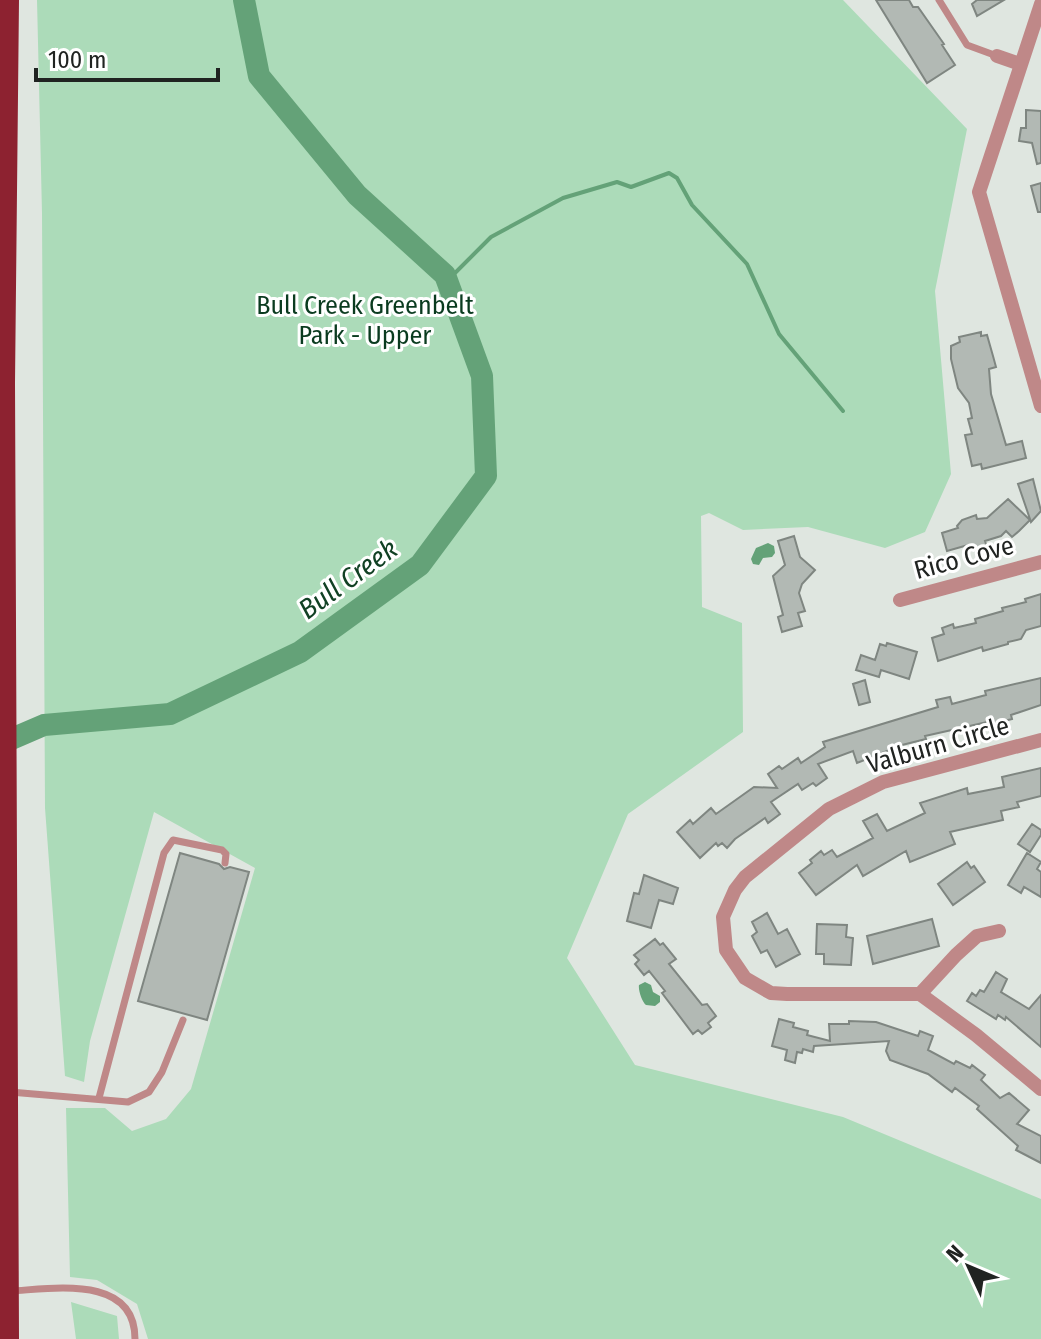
<svg xmlns="http://www.w3.org/2000/svg" width="1041" height="1339" viewBox="0 0 1041 1339" font-family="'Fira Sans Condensed',sans-serif">
<style>
.green{fill:#acdbb9}
.water{fill:#64a278}
.lines{fill:none;stroke-linecap:round;stroke-linejoin:round}
.stream{stroke:#64a278;stroke-width:4}
.river{stroke:#64a278;stroke-width:22}
.building{fill:#b2b9b4;stroke:#7f8681;stroke-width:2}
.service{stroke:#bf8888;stroke-width:7}
.minor{stroke:#bf8888;stroke-width:14}
.trunk{stroke:#8d2230;stroke-width:22}
.labels{text-anchor:middle;dominant-baseline:central;stroke-width:6;stroke-linejoin:round;paint-order:stroke}
.park-label{font-size:26px;fill:#0a3b1f;stroke:#fff}
.street-label{font-size:26px;fill:#202321;stroke:#fff}
.water-label{font-size:28px;font-style:italic;fill:#114124;stroke:#fff}
</style>
<rect width="100%" height="100%" fill="#dfe6e0"/>
<!-- green -->
<path class="green" d="M 37,0 L 843,0 L 967,129 L 935,291 L 951,474 L 925,532 L 885,548 L 808,527 L 743,530 L 709,513 L 701,516 L 702,607 L 742,623 L 743,732 L 628,814 L 567,958 L 635,1065 L 843,1117 L 1041,1199 L 1041,1339 L 148,1339 L 137,1304 L 97,1280 L 70,1277 L 66,1108 L 105,1108 L 132,1131 L 166,1119 L 191,1089 L 255,868 L 154,812 L 90,1041 L 84,1082 L 65,1076 L 45,808 L 42,213 Z
M 71,1302 L 117,1316 L 119,1339 L 76,1339 Z"/>
<!-- water -->
<path class="water" d="M 768,543 L 774,546 L 775,553 L 772,557 L 763,558 L 759,565 L 753,564 L 751,559 L 756,548 Z
M 645,982 L 651,985 L 653,992 L 660,996 L 660,1002 L 655,1006 L 646,1005 C 642,1002 638,990 639,985 Z"/>
<g class="lines">
<!-- stream -->
<path class="stream" d="M 447,281 L 491,237 L 563,198 L 617,182 L 631,187 L 669,173 L 677,178 L 692,205 L 747,264 L 779,334 L 843,411"/>
<!-- river -->
<path class="river" d="M 0,744 L 44,725 L 170,714 L 300,652 L 420,565 L 486,476 L 482,376 L 445,275 L 357,195 L 259,76 L 244,0"/>
</g>
<!-- building -->
<path class="building" d="M 876,0 L 909,0 L 913,7 L 918,7 L 944,44 L 942,45 L 955,65 L 927,83 Z
M 977,0 L 1004,0 L 977,16 L 972,4 Z
M 1026,110 L 1041,111 L 1041,163 L 1037,164 L 1032,143 L 1019,141 L 1021,128 L 1026,128 Z
M 1041,183 L 1041,212 L 1038,212 L 1031,186 Z
M 981,332 L 981,336 L 987,335 L 993,356 L 996,367 L 989,369 L 991,394 L 1006,445 L 1022,441 L 1026,458 L 982,469 L 981,464 L 972,466 L 965,435 L 972,434 L 968,419 L 972,418 L 969,403 L 958,388 L 951,359 L 951,346 L 960,342 L 959,337 Z
M 1033,479 L 1041,511 L 1031,522 L 1018,484 Z
M 1008,499 L 1030,520 L 1019,531 L 1012,537 L 1006,531 L 1001,536 L 985,541 L 987,547 L 975,550 L 974,547 L 969,549 L 968,545 L 947,551 L 942,533 L 958,528 L 957,526 L 962,520 L 976,515 L 977,519 L 987,518 Z
M 794,536 L 800,557 L 815,570 L 802,584 L 799,593 L 805,611 L 798,613 L 802,626 L 782,632 L 778,617 L 783,615 L 773,576 L 785,565 L 778,541 Z
M 1041,594 L 1041,626 L 1026,630 L 1021,639 L 1008,642 L 1008,644 L 983,651 L 982,647 L 938,661 L 932,638 L 944,634 L 942,628 L 953,624 L 954,628 L 976,623 L 975,619 L 1003,611 L 1002,608 L 1026,602 L 1025,599 Z
M 887,643 L 917,652 L 909,679 L 881,670 L 879,677 L 856,670 L 861,655 L 875,660 L 880,644 L 886,646 Z
M 1041,678 L 1041,705 L 1011,715 L 1012,719 L 993,724 L 992,721 L 925,736 L 926,739 L 902,745 L 857,763 L 853,751 L 818,764 L 827,778 L 816,786 L 813,783 L 802,790 L 798,784 L 771,802 L 780,814 L 768,823 L 765,818 L 735,839 L 727,848 L 722,843 L 718,846 L 716,843 L 700,858 L 677,832 L 690,820 L 693,824 L 711,808 L 716,814 L 754,787 L 777,788 L 768,774 L 779,766 L 782,769 L 798,758 L 801,763 L 825,747 L 823,742 L 938,707 L 936,700 L 950,697 L 952,704 L 986,695 L 985,691 Z
M 865,680 L 870,702 L 859,705 L 853,684 Z
M 1041,768 L 1041,796 L 1017,802 L 1019,807 L 1001,811 L 1003,820 L 950,832 L 955,844 L 910,862 L 906,851 L 863,876 L 857,865 L 816,895 L 799,873 L 812,863 L 810,860 L 821,851 L 824,855 L 832,850 L 837,857 L 873,838 L 863,821 L 877,814 L 887,831 L 925,813 L 920,803 L 967,788 L 968,794 L 1004,787 L 1002,777 Z
M 1032,824 L 1041,830 L 1041,835 L 1030,852 L 1018,844 Z
M 180,853 L 219,864 L 224,869 L 230,867 L 249,872 L 207,1020 L 138,1001 Z
M 1027,853 L 1041,862 L 1037,869 L 1041,872 L 1041,897 L 1024,887 L 1021,893 L 1008,885 Z
M 967,862 L 971,868 L 974,866 L 985,882 L 953,905 L 938,884 Z
M 644,875 L 678,888 L 673,904 L 659,900 L 651,928 L 627,921 L 634,893 L 639,894 Z
M 767,913 L 778,934 L 787,929 L 800,954 L 776,967 L 767,950 L 761,953 L 752,936 L 757,932 L 752,922 Z
M 932,919 L 939,946 L 873,964 L 867,936 Z
M 817,924 L 847,925 L 846,937 L 853,938 L 851,965 L 824,964 L 824,954 L 816,954 Z
M 655,939 L 660,945 L 663,943 L 676,959 L 669,964 L 702,1005 L 707,1004 L 716,1016 L 708,1023 L 711,1027 L 702,1034 L 698,1030 L 693,1034 L 662,993 L 665,991 L 649,971 L 644,975 L 635,964 L 639,960 L 634,955 Z
M 996,972 L 1007,979 L 1001,992 L 1029,1009 L 1041,995 L 1041,1047 L 1006,1017 L 1005,1020 L 998,1015 L 996,1019 L 967,1001 L 972,993 L 976,996 L 980,990 L 984,992 Z
M 779,1019 L 794,1023 L 793,1027 L 808,1031 L 807,1035 L 830,1041 L 829,1024 L 849,1024 L 849,1021 L 876,1022 L 918,1036 L 920,1031 L 933,1036 L 928,1050 L 954,1064 L 956,1061 L 970,1068 L 972,1065 L 985,1075 L 981,1080 L 1000,1098 L 1009,1093 L 1029,1110 L 1017,1124 L 1041,1136 L 1041,1163 L 1016,1150 L 1018,1146 L 977,1109 L 979,1106 L 955,1088 L 952,1092 L 928,1074 L 890,1060 L 886,1051 L 889,1041 L 814,1046 L 813,1052 L 803,1049 L 802,1053 L 797,1052 L 795,1063 L 785,1060 L 787,1050 L 772,1046 Z"/>
<g class="lines">
<!-- service -->
<path class="service" d="M 939,0 L 967,45 L 997,56
M 10,1092 L 128,1102 L 149,1092 L 162,1072 L 183,1020
M 99,1098 L 164,853 L 173,840 L 222,850 L 226,854 L 225,863
M 10,1291 C 53,1289 135,1274 135,1339"/>
<!-- minor -->
<path class="minor" d="M 1041,4 L 979,192 L 1041,406
M 997,56 L 1020,64
M 900,600 L 1041,562
M 1041,740 L 883,782 L 829,809 L 745,877 L 735,890 L 723,917 L 726,950 L 745,978 L 771,993 L 787,994 L 920,994 L 976,1035 L 1041,1089
M 920,994 L 956,955 L 977,936 L 999,931"/>
<!-- trunk -->
<path class="trunk" d="M 8,0 L 4,383 L 8,1339"/>
</g>
<g class="labels">
<!-- park labels -->
<g class="park-label">
<text x="365" y="305">Bull Creek Greenbelt<tspan x="365" dy="30">Park - Upper</tspan></text>
</g>
<!-- street labels -->
<g class="street-label">
<text transform="translate(964 558) rotate(-15)">Rico Cove</text>
<text transform="translate(938 745) rotate(-16)">Valburn Circle</text>
</g>
<!-- water labels -->
<g class="water-label">
<text transform="translate(348 579) rotate(-36)">Bull Creek</text>
</g>
</g>
<!-- north arrow -->
<g transform="translate(969 1267) rotate(314)" stroke="#ffffff" stroke-width="6" paint-order="stroke">
<path d="M0-6L14 30L0 20L-14 30Z" fill="#202321"/>
<text y="-12" font-size="22" font-weight="bold" text-anchor="middle" fill="#202321">N</text>
</g>
<!-- scale -->
<path d="M36 68v12h182v-12" fill="none" stroke="#202321" stroke-width="4"/>
<text x="48" y="68" font-size="24" fill="#202321" stroke="#ffffff" stroke-width="6" paint-order="stroke">100 m</text>
</svg>
